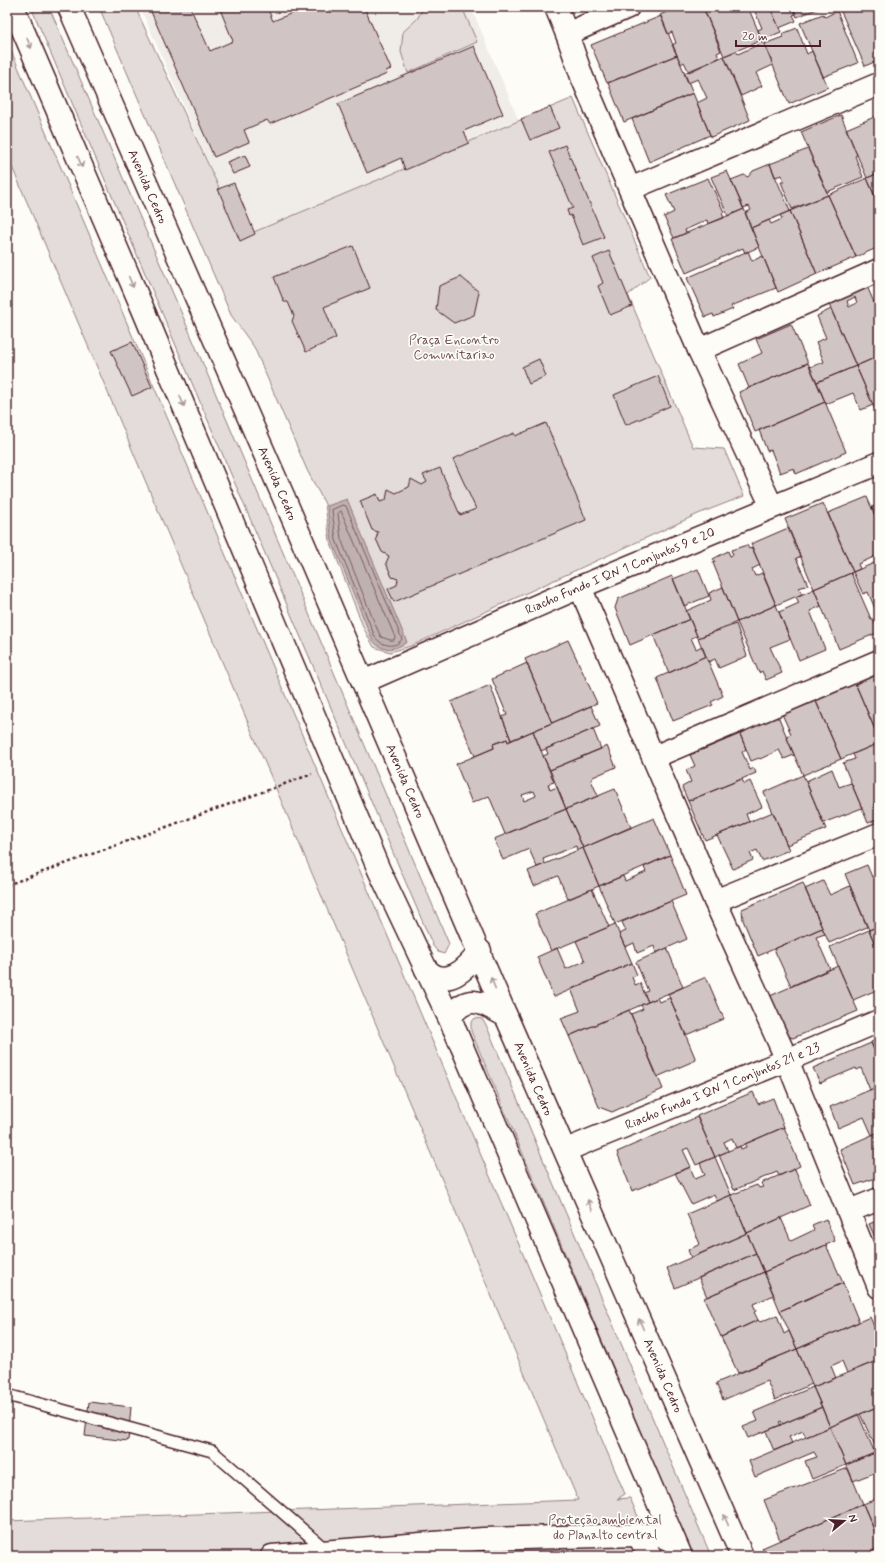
<svg xmlns="http://www.w3.org/2000/svg" width="886" height="1563" viewBox="0 0 886 1563" font-family="Mynerve,sans-serif">
<style>
.built{fill:#f0ece8}
.green{fill:#e3dcda;stroke:#967e82}
.water{fill:#c0b1b1;stroke:#91777b}
.lines{fill:none;stroke-linecap:round;stroke-linejoin:round}
.shore{stroke:#795961;stroke-width:1}
.building{fill:#d0c5c4;stroke:#4a1f2b;fill-rule:evenodd}
.lane-casing{stroke:#4a1f2b;stroke-width:14}
.street-casing{stroke:#4a1f2b;stroke-width:25}
.secondary-casing{stroke:#4a1f2b;stroke-width:25}
.path{stroke:#4a1f2b;stroke-width:2.5;stroke-dasharray:3 3;stroke-linecap:butt}
.lane{stroke:#fdfcf7;stroke-width:11}
.street{stroke:#fdfcf7;stroke-width:22}
.secondary{stroke:#fdfcf7;stroke-width:22}
.oneway{stroke:#ac999b}
.labels{text-anchor:middle;dominant-baseline:central;stroke-width:3.5;stroke-linejoin:round;paint-order:stroke}
.street-label{font-size:13px;fill:#4a1f2b;stroke:#fdfcf7}
.park-label{font-size:13px;fill:#704e57;stroke:#fdfcf7}
</style>
<rect width="100%" height="100%" fill="#fdfcf7"/>
<filter id="ink" filterUnits="userSpaceOnUse"><feTurbulence type="fractalNoise" baseFrequency=".025" numOctaves="2"/><feDisplacementMap in="SourceGraphic" scale="8" xChannelSelector="R" yChannelSelector="G"/><feConvolveMatrix kernelMatrix="1 2 1 2 8 2 1 2 1" color-interpolation-filters="sRGB"/></filter>
<g filter="url(#ink)">
<!-- built -->
<path class="built" d="M 140,7 L 471,7 L 519,121 L 241,237 Z"/>
<!-- green -->
<path class="green" d="M 31,7 L 49,7 L 181,312 L 441,925 L 449,944 L 444,954 L 438,952 L 433,946 Z
M 99,7 L 135,7 L 242,237 L 573,98 L 650,277 L 628,295 L 693,447 L 724,449 L 744,496 L 698,514 L 411,646 L 390,652 L 374,647 L 364,629 L 330,541 L 325,504 L 307,470 L 254,347 L 231,315 Z
M 424,7 L 462,7 L 477,42 L 408,73 L 401,52 L 403,32 L 417,19 Z
M 7,41 L 625,1494 L 617,1499 L 630,1498 L 655,1556 L 7,1556 L 7,1521 L 578,1500 L 7,155 Z
M 475,1018 L 482,1019 L 487,1027 L 711,1556 L 693,1556 L 471,1031 L 471,1023 Z"/>
<!-- water -->
<path class="water" d="M 347,499 L 407,642 C 395,650 381,653 372,639 L 332,541 L 327,506 Z"/>
<g class="lines">
<!-- shore -->
<path class="shore" d="M 343,505 L 346,506 L 402,639 C 396,649 381,646 375,637 L 336,540 L 332,510 Z
M 341,511 L 395,637 L 394,640 L 390,640 L 381,637 L 375,624 L 341,539 L 338,514 Z"/>
</g>
<!-- building -->
<path class="building" d="M 149,7 L 190,7 L 210,51 L 233,41 L 219,7 L 267,7 L 273,21 L 307,7 L 364,7 L 391,69 L 386,71 L 387,74 L 270,124 L 267,120 L 244,130 L 249,142 L 214,157 Z
M 678,7 L 703,7 L 721,51 L 717,53 L 719,58 L 689,72 L 684,62 L 681,64 L 672,45 L 676,43 L 672,32 L 668,34 L 660,15 Z
M 703,7 L 748,7 L 762,40 L 724,56 Z
M 753,7 L 770,7 L 781,32 L 762,40 L 758,30 L 762,28 Z
M 770,7 L 793,7 L 796,14 L 793,15 L 796,21 L 779,28 Z
M 793,7 L 822,7 L 797,17 Z
M 839,7 L 879,7 L 879,49 L 875,51 L 879,60 L 865,66 Z
M 837,11 L 858,63 L 823,77 L 800,23 L 823,14 L 825,17 Z
M 661,16 L 677,55 L 607,83 L 591,45 Z
M 797,28 L 807,54 L 812,51 L 828,87 L 789,104 L 764,44 L 783,37 L 782,34 Z
M 764,42 L 773,65 L 756,73 L 762,86 L 741,96 L 724,56 L 736,51 L 738,54 Z
M 474,46 L 503,114 L 464,131 L 469,143 L 405,170 L 401,158 L 367,173 L 338,104 Z
M 677,55 L 693,93 L 624,122 L 608,83 Z
M 724,56 L 750,120 L 711,137 L 697,103 L 707,98 L 698,79 L 688,83 L 684,73 Z
M 693,93 L 710,135 L 649,162 L 632,119 Z
M 550,107 L 559,128 L 530,140 L 521,119 Z
M 841,115 L 857,155 L 855,156 L 863,177 L 827,192 L 801,132 Z
M 879,115 L 879,173 L 867,178 L 846,129 Z
M 565,145 L 604,237 L 583,245 L 571,215 L 569,216 L 567,210 L 573,208 L 549,152 Z
M 808,149 L 828,195 L 792,209 L 781,182 L 784,182 L 782,175 L 775,177 L 770,164 Z
M 245,155 L 250,167 L 233,174 L 227,162 Z
M 770,164 L 790,211 L 751,228 L 745,213 L 751,210 L 749,206 L 743,208 L 731,180 L 744,175 L 748,177 L 753,171 Z
M 727,171 L 744,209 L 728,216 L 711,177 Z
M 879,173 L 879,206 L 867,178 Z
M 708,178 L 724,212 L 722,213 L 724,218 L 708,224 L 707,220 L 685,230 L 686,233 L 674,238 L 664,217 L 674,212 L 666,195 Z
M 867,178 L 879,206 L 879,247 L 856,257 L 828,195 Z
M 234,183 L 255,234 L 240,241 L 218,189 Z
M 828,195 L 856,257 L 817,274 L 790,211 Z
M 744,209 L 759,247 L 745,253 L 743,248 L 686,273 L 672,239 Z
M 790,211 L 817,274 L 778,292 L 751,228 L 769,220 L 771,224 L 782,219 L 780,215 Z
M 353,246 L 370,288 L 324,307 L 336,338 L 306,352 L 292,321 L 294,316 L 288,302 L 284,302 L 274,277 Z
M 609,251 L 632,306 L 610,315 L 598,286 L 603,283 L 593,258 Z
M 748,251 L 752,261 L 763,256 L 776,288 L 731,306 L 733,309 L 714,317 L 713,314 L 705,317 L 687,278 Z
M 461,277 L 479,292 L 474,315 L 454,323 L 436,310 L 439,286 Z
M 866,284 L 879,314 L 879,356 L 856,366 L 827,300 ZM 855,297 L 857,303 L 849,307 L 847,301 Z
M 831,309 L 856,366 L 817,382 L 810,367 L 824,362 L 816,342 L 826,338 L 817,316 Z
M 791,324 L 808,363 L 749,388 L 739,364 L 762,353 L 756,339 Z
M 132,342 L 152,387 L 132,396 L 111,351 Z
M 879,356 L 879,419 L 856,366 Z
M 539,359 L 546,376 L 529,384 L 522,367 Z
M 808,363 L 825,402 L 755,432 L 739,392 Z
M 856,366 L 873,405 L 861,410 L 853,393 L 826,404 L 817,382 Z
M 658,376 L 670,406 L 626,425 L 614,395 Z
M 825,402 L 846,452 L 796,474 L 794,468 L 780,473 L 771,450 L 767,451 L 759,430 Z
M 546,423 L 586,520 L 394,602 L 388,589 L 397,585 L 398,579 L 392,577 L 386,563 L 389,556 L 382,552 L 376,539 L 378,532 L 372,530 L 360,501 L 377,494 L 380,502 L 386,500 L 388,489 L 396,493 L 409,487 L 411,479 L 422,485 L 427,482 L 423,475 L 440,468 L 460,515 L 476,509 L 453,459 L 514,433 L 515,436 Z
M 867,497 L 879,525 L 879,561 L 876,556 L 858,564 L 860,569 L 853,572 L 828,513 Z
M 823,503 L 853,572 L 814,589 L 785,519 Z
M 879,504 L 879,525 L 872,507 Z
M 788,528 L 800,557 L 796,558 L 808,585 L 799,588 L 802,594 L 776,605 L 751,544 Z
M 747,545 L 749,549 L 752,548 L 760,565 L 752,569 L 755,576 L 762,573 L 776,605 L 737,622 L 713,563 L 715,562 L 713,559 L 728,551 L 730,556 L 733,555 L 731,550 Z
M 879,561 L 879,618 L 868,592 L 863,594 L 853,572 Z
M 698,569 L 709,596 L 684,606 L 673,579 Z
M 851,573 L 871,619 L 873,619 L 879,632 L 839,649 L 814,589 Z
M 672,576 L 690,619 L 630,645 L 615,608 L 618,599 Z
M 723,587 L 737,622 L 698,638 L 686,611 L 711,600 L 709,593 Z
M 814,589 L 821,606 L 810,611 L 825,649 L 799,660 L 779,612 L 799,603 L 796,597 Z
M 776,605 L 790,639 L 770,647 L 782,673 L 766,680 L 762,671 L 759,673 L 737,622 Z
M 690,619 L 697,636 L 691,638 L 696,649 L 702,646 L 706,656 L 669,673 L 653,635 Z
M 736,624 L 747,656 L 719,668 L 715,659 L 708,662 L 698,638 Z
M 568,640 L 597,703 L 552,723 L 525,659 Z
M 706,656 L 723,696 L 711,702 L 713,705 L 673,721 L 657,678 Z
M 527,663 L 552,723 L 511,740 L 502,717 L 507,715 L 492,679 Z
M 879,673 L 879,739 L 855,683 Z
M 855,683 L 879,739 L 879,743 L 841,759 L 815,699 Z
M 490,685 L 511,740 L 508,742 L 507,739 L 493,744 L 494,748 L 475,756 L 451,702 Z
M 815,699 L 841,759 L 803,775 L 786,736 L 791,734 L 782,714 Z
M 591,706 L 600,726 L 541,751 L 533,731 Z
M 776,716 L 777,718 L 779,718 L 794,755 L 784,759 L 779,750 L 760,759 L 759,758 L 751,761 L 740,734 L 746,731 L 745,729 Z
M 593,729 L 601,749 L 550,770 L 543,756 L 548,754 L 546,749 Z
M 533,731 L 554,782 L 548,784 L 550,790 L 557,787 L 566,809 L 505,834 L 489,796 L 472,803 L 456,764 L 494,748 L 493,744 L 507,739 L 508,742 ZM 534,791 L 536,796 L 524,801 L 522,795 Z
M 740,734 L 746,749 L 742,752 L 750,770 L 754,768 L 756,773 L 688,801 L 682,787 L 691,782 L 686,770 L 695,766 L 690,755 Z
M 879,743 L 879,801 L 874,803 L 879,819 L 868,823 L 843,763 L 855,759 L 853,754 Z
M 607,746 L 616,767 L 593,777 L 591,780 L 598,796 L 566,809 L 550,770 Z
M 832,769 L 839,787 L 851,783 L 862,808 L 823,823 L 806,781 Z
M 803,775 L 826,829 L 787,845 L 764,792 Z
M 742,779 L 744,784 L 750,781 L 762,807 L 746,814 L 749,822 L 705,840 L 688,801 Z
M 615,789 L 631,827 L 583,848 L 566,809 Z
M 566,809 L 583,848 L 577,850 L 576,846 L 543,859 L 545,864 L 537,867 L 529,849 L 503,860 L 494,839 Z
M 773,812 L 789,850 L 762,861 L 757,850 L 750,853 L 753,860 L 733,869 L 717,835 Z
M 654,818 L 670,855 L 599,886 L 583,848 Z
M 583,848 L 599,886 L 568,899 L 558,876 L 534,886 L 528,871 Z
M 670,855 L 686,895 L 615,924 L 599,886 L 623,876 L 625,881 L 646,872 L 644,867 Z
M 867,865 L 872,877 L 879,874 L 879,926 L 869,930 L 845,874 Z
M 823,881 L 830,895 L 850,886 L 867,927 L 829,943 L 805,889 Z
M 803,883 L 822,928 L 758,956 L 743,920 L 742,909 Z
M 592,889 L 609,927 L 551,951 L 535,914 Z
M 671,901 L 687,939 L 656,953 L 654,946 L 637,953 L 634,943 L 625,947 L 619,934 L 626,931 L 622,922 Z
M 615,924 L 632,963 L 554,997 L 537,957 L 557,948 L 566,969 L 585,961 L 576,941 Z
M 879,926 L 879,954 L 869,930 Z
M 822,928 L 825,934 L 816,937 L 830,969 L 791,986 L 774,949 Z
M 869,930 L 879,954 L 879,989 L 853,1000 L 830,947 Z
M 667,948 L 683,987 L 648,1002 L 644,993 L 648,991 L 636,962 Z
M 632,963 L 637,975 L 632,977 L 635,985 L 640,983 L 648,1002 L 569,1036 L 561,1018 L 580,1011 L 571,989 Z
M 838,966 L 858,1011 L 793,1038 L 787,1036 L 770,996 Z
M 706,977 L 724,1019 L 686,1035 L 668,994 Z
M 657,998 L 659,1002 L 670,998 L 696,1060 L 657,1077 L 631,1014 L 643,1009 L 641,1005 Z
M 629,1010 L 663,1089 L 612,1112 L 599,1107 L 569,1036 Z
M 879,1038 L 879,1061 L 871,1042 Z
M 871,1043 L 879,1061 L 879,1086 L 870,1090 L 861,1068 L 857,1070 L 856,1068 L 820,1083 L 813,1068 Z
M 879,1086 L 879,1132 L 872,1135 L 864,1117 L 838,1128 L 830,1107 Z
M 753,1092 L 758,1104 L 773,1098 L 784,1127 L 736,1148 L 732,1138 L 724,1142 L 728,1151 L 715,1157 L 697,1116 Z
M 697,1117 L 715,1157 L 696,1165 L 688,1148 L 683,1150 L 691,1167 L 632,1191 L 617,1152 Z
M 784,1127 L 800,1166 L 779,1176 L 777,1172 L 734,1190 L 719,1155 L 740,1146 L 741,1149 L 746,1147 L 745,1144 Z
M 874,1134 L 876,1138 L 879,1136 L 879,1177 L 855,1185 L 840,1149 Z
M 715,1157 L 731,1195 L 717,1201 L 714,1194 L 691,1204 L 675,1173 L 690,1167 L 695,1179 L 705,1175 L 700,1163 Z
M 795,1169 L 810,1205 L 747,1233 L 731,1195 L 757,1185 L 759,1188 L 763,1187 L 761,1183 Z
M 731,1195 L 747,1233 L 691,1258 L 688,1250 L 700,1244 L 687,1214 Z
M 781,1218 L 791,1241 L 814,1230 L 812,1225 L 826,1219 L 835,1241 L 764,1272 L 747,1233 Z
M 879,1220 L 879,1246 L 869,1224 Z
M 747,1233 L 756,1253 L 675,1288 L 667,1268 Z
M 826,1245 L 843,1283 L 780,1311 L 764,1272 Z
M 756,1253 L 764,1272 L 707,1297 L 699,1278 Z
M 764,1272 L 774,1295 L 753,1304 L 756,1311 L 754,1312 L 758,1320 L 721,1337 L 704,1298 Z
M 843,1283 L 859,1322 L 797,1349 L 780,1311 Z
M 777,1315 L 784,1334 L 789,1331 L 797,1349 L 738,1373 L 721,1337 L 758,1320 L 760,1322 Z
M 870,1317 L 879,1338 L 879,1360 L 847,1373 L 842,1361 L 831,1366 L 836,1378 L 813,1387 L 797,1349 Z
M 797,1349 L 812,1384 L 775,1400 L 767,1381 L 723,1400 L 716,1383 Z
M 879,1360 L 879,1406 L 830,1427 L 813,1387 Z
M 813,1387 L 822,1407 L 783,1424 L 781,1421 L 779,1422 L 781,1425 L 748,1438 L 743,1427 L 758,1421 L 754,1412 Z
M 89,1402 L 131,1407 L 128,1441 L 85,1436 Z
M 879,1406 L 879,1451 L 878,1452 L 860,1414 Z
M 822,1407 L 830,1427 L 806,1437 L 803,1431 L 789,1437 L 792,1443 L 774,1451 L 766,1431 Z
M 858,1414 L 875,1453 L 846,1465 L 830,1427 Z
M 830,1427 L 846,1465 L 812,1479 L 805,1461 L 817,1457 L 814,1452 L 755,1477 L 749,1461 Z
M 879,1451 L 879,1471 L 853,1481 L 846,1465 Z
M 848,1468 L 863,1504 L 780,1540 L 764,1500 Z
M 879,1498 L 879,1541 L 863,1504 Z
M 863,1504 L 879,1541 L 879,1548 L 861,1556 L 766,1556 L 762,1548 Z"/>
<g class="lines">
<defs>
<path id="lane" d="M 7,1395 L 212,1451 L 327,1551"/>
<g id="street">
<path d="M 556,7 L 567,34 L 582,77 L 643,220 L 699,350 L 772,507"/>
<path d="M 567,34 L 628,7"/>
<path d="M 630,189 L 879,84"/>
<path d="M 699,350 L 879,270"/>
<path d="M 580,587 L 715,901 L 787,1060 L 879,1287"/>
<path id="s1" d="M 363,682 L 580,587 L 879,463"/>
<path d="M 654,757 L 879,661"/>
<path d="M 715,901 L 879,834"/>
<path id="s2" d="M 566,1150 L 787,1060 L 879,1021"/>
<path d="M 849,1211 L 879,1199"/>
<path d="M 638,1535 L 650,1556"/>
<path d="M 272,1556 L 483,1539 L 638,1535 L 657,1535 L 674,1541"/>
</g>
<g id="secondary">
<path d="M 13,7 L 142,307 L 379,870 L 454,1028 L 681,1556"/>
<path id="s3" d="M 69,7 L 284,498 L 506,1016 L 742,1556"/>
<path d="M 426,969 C 446,990 467,969 480,951"/>
<path d="M 454,1028 L 450,1017 C 469,991 484,1004 506,1016"/>
</g>
</defs>
<!-- lane casing -->
<use href="#lane" class="lane-casing"/>
<!-- street casing -->
<use href="#street" class="street-casing"/>
<!-- secondary casing -->
<use href="#secondary" class="secondary-casing"/>
<!-- path -->
<path class="path" d="M 7,885 L 312,774"/>
<!-- lane -->
<use href="#lane" class="lane"/>
<!-- street -->
<use href="#street" class="street"/>
<!-- secondary -->
<use href="#secondary" class="secondary"/>
</g>
<!-- one-way arrows -->
<defs><path id="oneway-shaft" d="M-6 0H5M1.5-3L5.5 0L1.5 3" fill="none" stroke-width="1.6" stroke-linecap="round" stroke-linejoin="round"/></defs>
<g class="oneway">
<use href="#oneway-shaft" transform="translate(29 43) rotate(67)"/>
<use href="#oneway-shaft" transform="translate(80 162) rotate(67)"/>
<use href="#oneway-shaft" transform="translate(131 282) rotate(67)"/>
<use href="#oneway-shaft" transform="translate(182 401) rotate(67)"/>
<use href="#oneway-shaft" transform="translate(493 983) rotate(-112)"/>
<use href="#oneway-shaft" transform="translate(590 1205) rotate(-113)"/>
<use href="#oneway-shaft" transform="translate(641 1324) rotate(-113)"/>
<use href="#oneway-shaft" transform="translate(726 1520) rotate(-113)"/>
</g>
</g>
<g class="labels">
<!-- street labels -->
<g class="street-label">
<text stroke="none"><textPath href="#s3" startOffset="196">Avenida Cedro</textPath></text>
<text stroke="none"><textPath href="#s3" startOffset="520">Avenida Cedro</textPath></text>
<text stroke="none"><textPath href="#s1" startOffset="280">Riacho Fundo I QN 1 Conjuntos 9 e 20</textPath></text>
<text stroke="none"><textPath href="#s3" startOffset="844">Avenida Cedro</textPath></text>
<text stroke="none"><textPath href="#s3" startOffset="1168">Avenida Cedro</textPath></text>
<text stroke="none"><textPath href="#s2" startOffset="169">Riacho Fundo I QN 1 Conjuntos 21 e 23</textPath></text>
<text stroke="none"><textPath href="#s3" startOffset="1492">Avenida Cedro</textPath></text>
</g>
<!-- park labels -->
<g class="park-label">
<text x="454" y="340">Praça Encontro<tspan x="454" dy="15">Comunitariao</tspan></text>
<text x="605" y="1520">Proteção ambiental<tspan x="605" dy="15">do Planalto central</tspan></text>
</g>
</g>
<!-- margin -->
<rect width="886" height="1563" fill="none" stroke="#fdfcf7" stroke-width="24"/>
<rect x="12" y="12" width="862" height="1539" fill="none" stroke="#4a1f2b" stroke-width="1.5" filter="url(#ink)"/>
<!-- north arrow -->
<g transform="translate(844 1521) rotate(72)" stroke="#fdfcf7" stroke-width="3" paint-order="stroke">
<path d="M0-3L7 15L0 10L-7 15Z" fill="#4a1f2b"/>
<text y="-6" font-size="11" font-weight="bold" text-anchor="middle" fill="#4a1f2b">N</text>
</g>
<!-- scale -->
<path d="M736 40v6h84v-6" fill="none" stroke="#4a1f2b" stroke-width="2"/>
<text x="742" y="40" font-size="12" fill="#4a1f2b" stroke="#fdfcf7" stroke-width="3" paint-order="stroke">20 m</text>
</svg>
